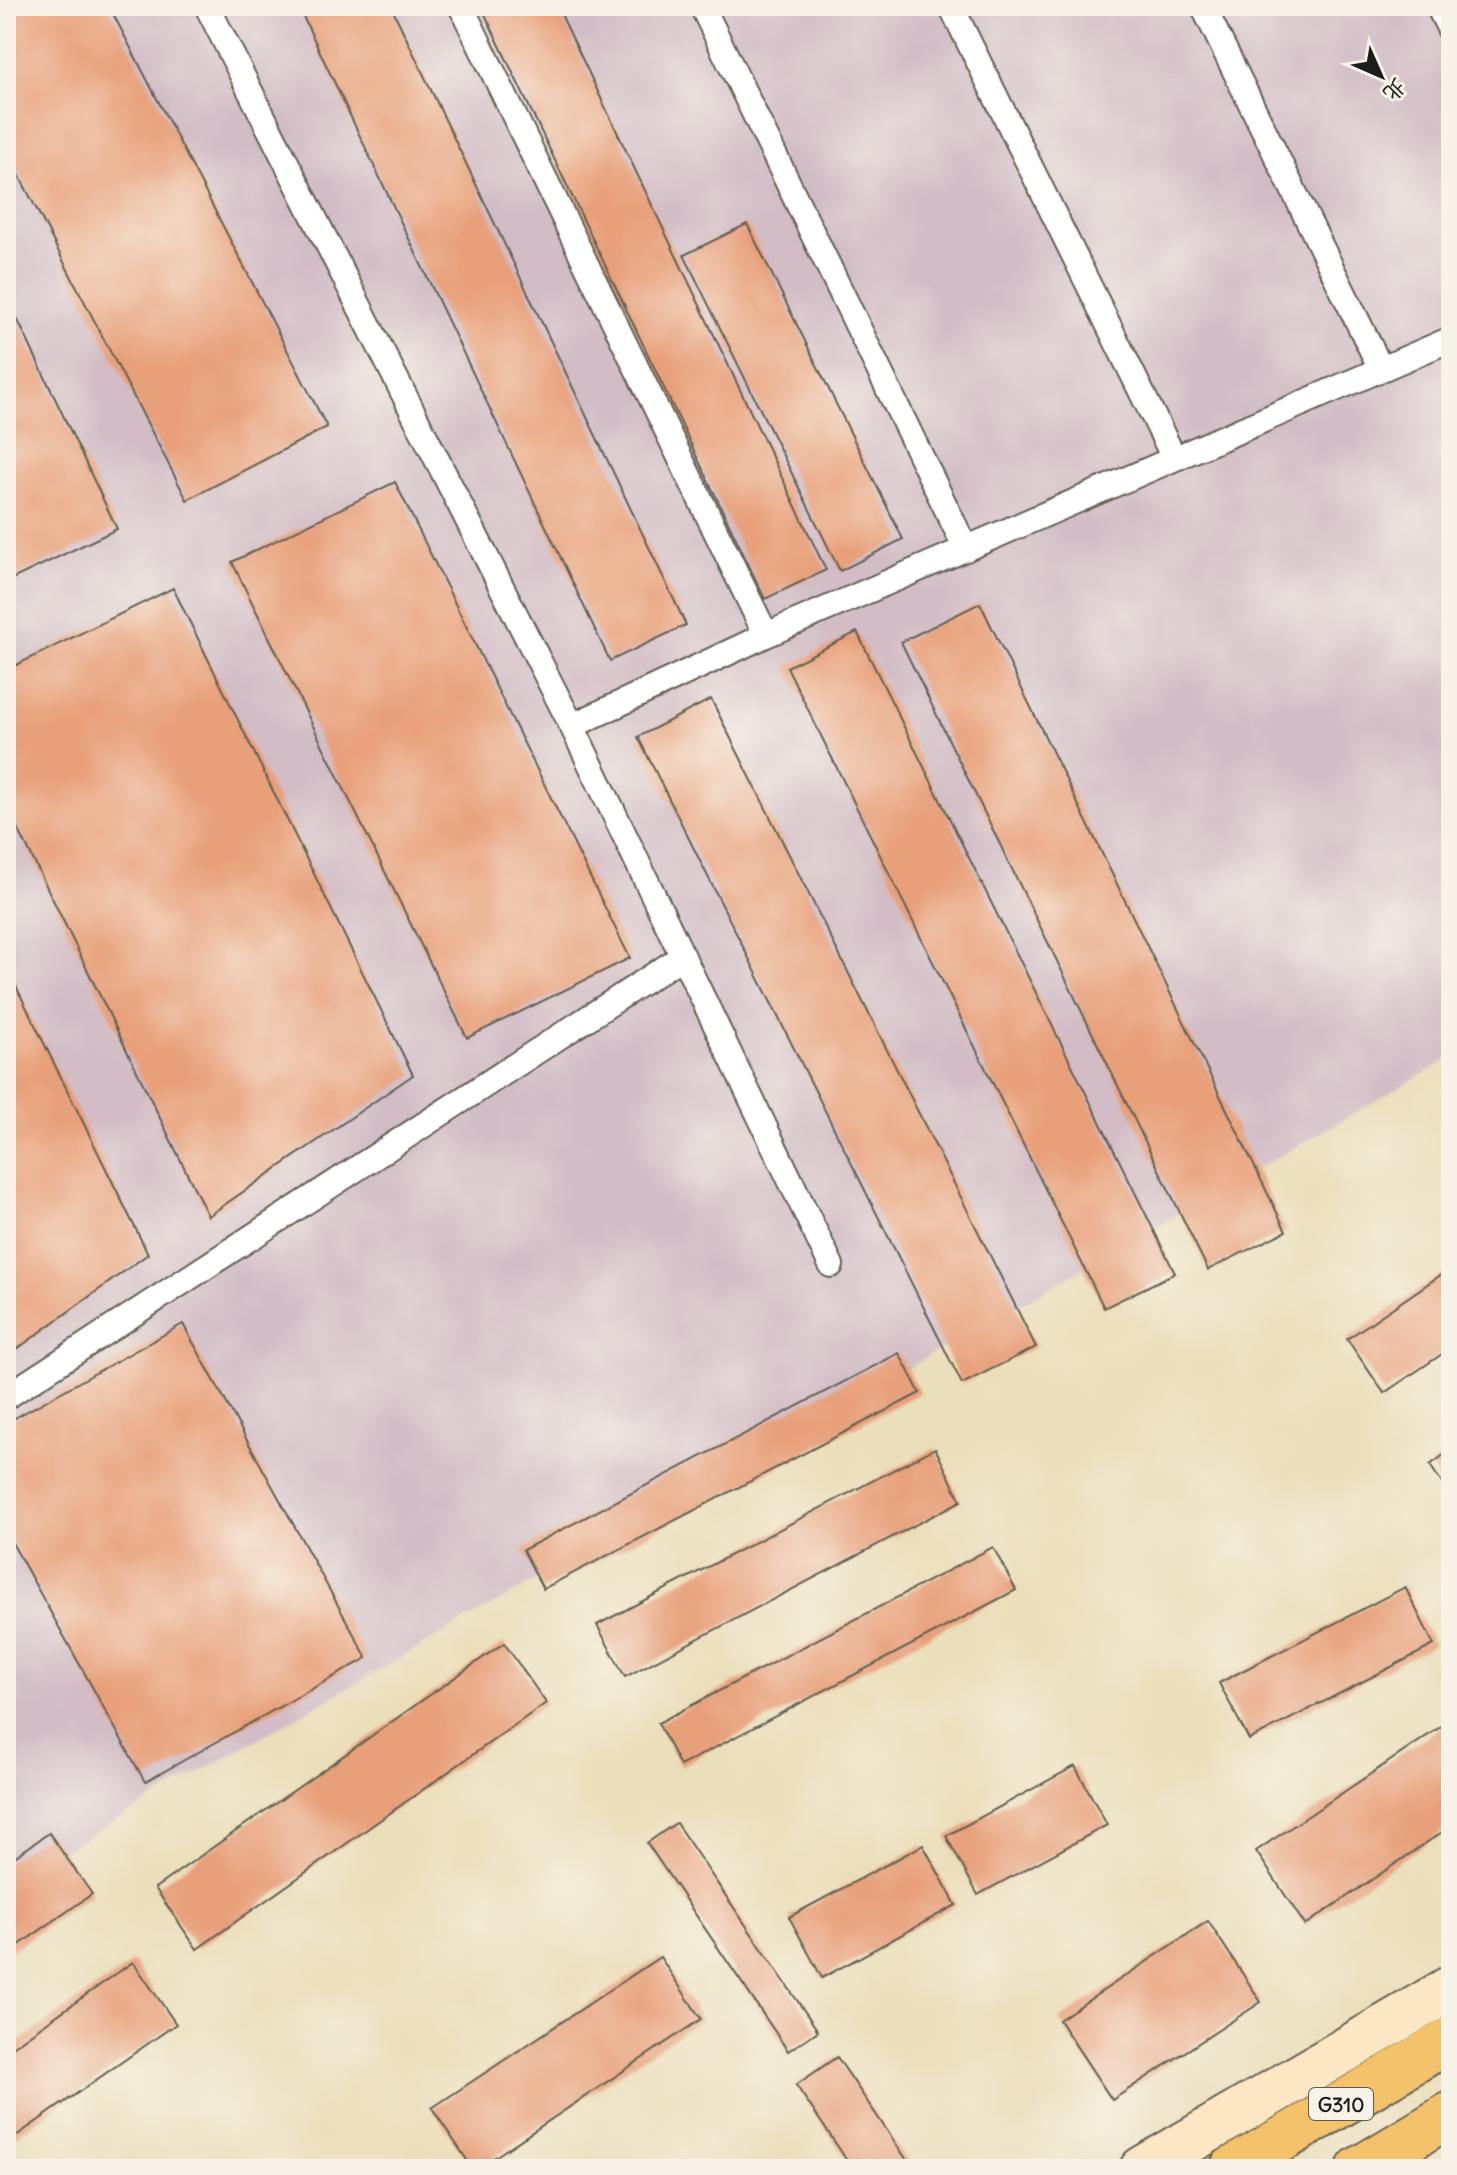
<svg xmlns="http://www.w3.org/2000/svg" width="1457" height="2175" viewBox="0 0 1457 2175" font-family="Delius,'LXGW WenKai TC',sans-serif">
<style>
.industrial{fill:#d2bdc6}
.building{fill:#e8a07a}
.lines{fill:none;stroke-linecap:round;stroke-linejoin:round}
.lane-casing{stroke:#646053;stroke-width:28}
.secondary-casing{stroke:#646053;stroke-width:48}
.highway-casing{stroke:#646053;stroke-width:48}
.lane{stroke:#fff;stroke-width:24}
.secondary{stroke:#fbe7c3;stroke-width:44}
.highway{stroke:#f4c26a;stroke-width:44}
.labels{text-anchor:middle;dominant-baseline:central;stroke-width:8;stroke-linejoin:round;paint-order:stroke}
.shield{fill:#f7f3e8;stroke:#5e5c59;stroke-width:2}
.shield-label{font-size:20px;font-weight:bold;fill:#1c1c1c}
</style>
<rect width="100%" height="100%" fill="#f7f3e8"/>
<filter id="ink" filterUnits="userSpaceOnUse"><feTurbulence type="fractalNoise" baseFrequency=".0125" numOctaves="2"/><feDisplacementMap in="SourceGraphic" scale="16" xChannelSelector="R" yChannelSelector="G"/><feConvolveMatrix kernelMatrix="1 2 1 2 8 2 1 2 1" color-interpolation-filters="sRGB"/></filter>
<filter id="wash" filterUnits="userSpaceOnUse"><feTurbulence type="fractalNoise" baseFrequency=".006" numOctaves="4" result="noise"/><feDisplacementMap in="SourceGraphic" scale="32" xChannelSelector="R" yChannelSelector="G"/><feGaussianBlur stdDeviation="1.8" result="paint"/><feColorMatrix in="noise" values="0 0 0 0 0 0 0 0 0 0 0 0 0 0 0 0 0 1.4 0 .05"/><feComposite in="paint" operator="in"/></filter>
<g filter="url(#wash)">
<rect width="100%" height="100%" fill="#ebdeba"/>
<!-- industrial -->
<path class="industrial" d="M 6,6 L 1451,6 L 1451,1058 L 6,1883 Z"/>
<g id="blocks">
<!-- building -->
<path class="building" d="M 6,6 L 109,6 L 327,427 L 187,500 L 6,150 Z
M 298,6 L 391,6 L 686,625 L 610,661 Z
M 481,6 L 557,6 L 826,570 L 765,599 Z
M 747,224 L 903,539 L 840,571 L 684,255 Z
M 6,295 L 117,529 L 6,582 Z
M 395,482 L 630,958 L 467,1038 L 232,562 Z
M 173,588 L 413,1075 L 208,1216 L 6,804 L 6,670 Z
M 980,603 L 1286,1231 L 1208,1270 L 901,642 Z
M 857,632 L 1175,1273 L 1104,1308 L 787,667 Z
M 711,699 L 1036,1347 L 962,1384 L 638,737 Z
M 6,966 L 148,1254 L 6,1357 Z
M 1451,1268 L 1451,1348 L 1384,1393 L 1347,1339 Z
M 183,1324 L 367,1658 L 145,1782 L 6,1532 L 6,1423 Z
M 899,1353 L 920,1393 L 543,1589 L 523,1550 Z
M 935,1448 L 961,1501 L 625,1677 L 597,1625 Z
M 1451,1450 L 1451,1497 L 1430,1465 Z
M 993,1547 L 1016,1590 L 680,1766 L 658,1723 Z
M 1405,1587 L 1434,1645 L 1249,1740 L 1219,1683 Z
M 504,1643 L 546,1703 L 197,1949 L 155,1888 Z
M 1451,1720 L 1451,1826 L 1305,1925 L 1256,1851 Z
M 1075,1766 L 1107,1825 L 978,1895 L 946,1836 Z
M 676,1823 L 818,2031 L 788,2051 L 647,1843 Z
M 49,1833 L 92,1894 L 6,1954 L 6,1863 Z
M 923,1845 L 956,1905 L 822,1978 L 789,1917 Z
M 1208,1921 L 1261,2002 L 1112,2100 L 1059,2020 Z
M 660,1957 L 701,2019 L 477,2169 L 473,2169 L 432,2108 Z
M 133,1962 L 176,2024 L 6,2143 L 6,2051 Z
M 837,2057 L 913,2169 L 853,2169 L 796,2085 Z"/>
</g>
</g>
<g filter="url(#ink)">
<use href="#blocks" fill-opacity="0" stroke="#646053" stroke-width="2"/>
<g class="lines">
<defs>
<path id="lane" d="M 207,6 L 572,726 L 831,1265
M 461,6 L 766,635
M 702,6 L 966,549
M 951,6 L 1174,458
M 1203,6 L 1381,369
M 1438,6 L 1451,32
M 572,726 L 766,635 L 1451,339
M 6,1397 L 683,956"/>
<path id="secondary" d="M 1142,2169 L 1451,1988"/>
<path id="highway" d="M 1232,2169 L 1451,2039
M 1359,2169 L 1451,2114"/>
</defs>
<!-- lane casing -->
<use href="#lane" class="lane-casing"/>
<!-- secondary casing -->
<use href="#secondary" class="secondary-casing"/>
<!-- highway casing -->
<use href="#highway" class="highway-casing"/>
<!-- lane -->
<use href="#lane" class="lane"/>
<!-- secondary -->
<use href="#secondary" class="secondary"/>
<!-- highway -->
<use href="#highway" class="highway"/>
</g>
</g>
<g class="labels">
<!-- shield labels -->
<rect class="shield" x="1309" y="2088" width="64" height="32" rx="6"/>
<g class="shield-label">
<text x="1341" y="2104">G310</text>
</g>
</g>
<!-- margin -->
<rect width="1457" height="2175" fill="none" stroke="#f7f3e8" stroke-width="32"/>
<!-- north arrow -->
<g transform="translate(1381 76) rotate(135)" stroke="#f7f3e8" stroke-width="6" paint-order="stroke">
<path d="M0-6L14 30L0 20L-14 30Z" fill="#1c1c1c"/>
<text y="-12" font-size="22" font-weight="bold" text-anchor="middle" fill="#1c1c1c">北</text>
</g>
</svg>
